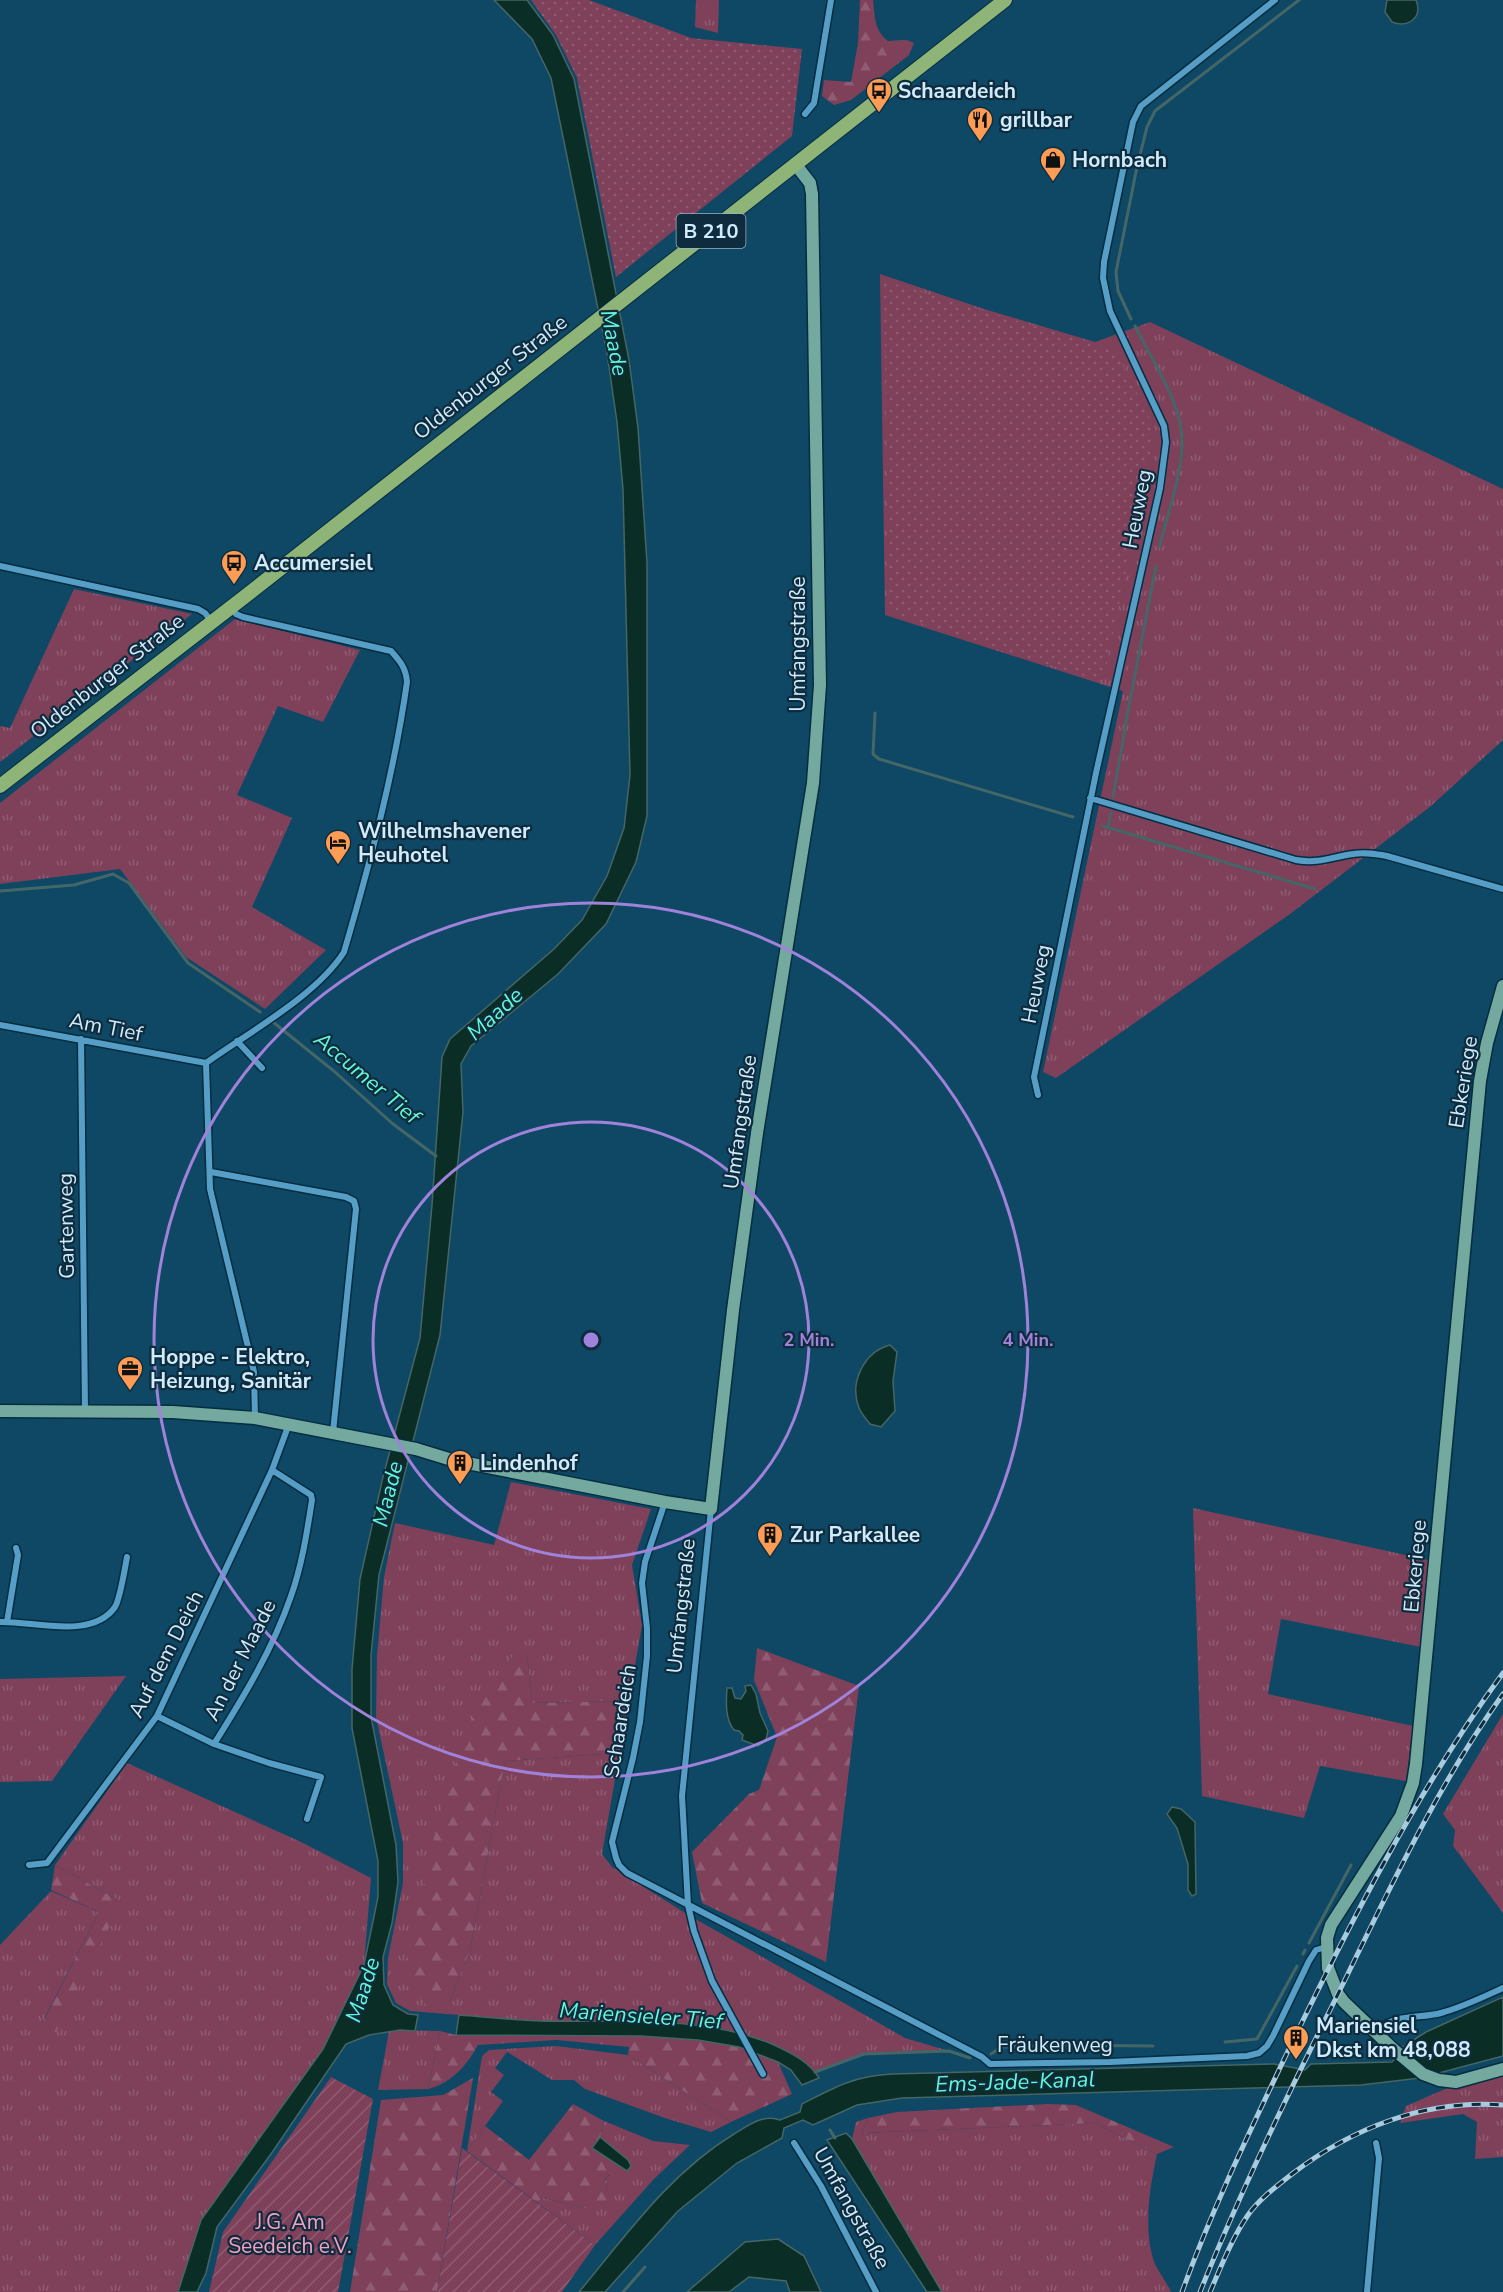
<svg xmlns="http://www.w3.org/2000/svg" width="1503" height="2292" viewBox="0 0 1503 2292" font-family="'Nunito Sans',sans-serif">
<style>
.grass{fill:url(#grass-tufts);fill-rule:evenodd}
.forest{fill:url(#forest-firs)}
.park{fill:url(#park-dots)}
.garden{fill:url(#garden-furrows)}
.water{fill:#0a2d25;stroke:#456666;stroke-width:1.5}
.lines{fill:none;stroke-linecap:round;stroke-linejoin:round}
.stream{stroke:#456666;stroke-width:3}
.street-casing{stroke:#052d40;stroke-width:9}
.secondary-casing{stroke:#052d40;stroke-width:15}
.primary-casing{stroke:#052d40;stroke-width:16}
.street{stroke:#579ec6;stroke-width:6}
.secondary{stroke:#73a99e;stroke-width:12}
.primary{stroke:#8fb477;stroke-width:14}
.rail-casing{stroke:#a9cbde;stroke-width:5}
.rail{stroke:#0e2c3d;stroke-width:3;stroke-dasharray:9;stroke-linecap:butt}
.ring{fill:none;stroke:#a182da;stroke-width:3}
.labels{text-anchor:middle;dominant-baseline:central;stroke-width:4.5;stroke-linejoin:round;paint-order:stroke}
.shield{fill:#0e2c3d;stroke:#95b2c3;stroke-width:1.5}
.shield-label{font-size:20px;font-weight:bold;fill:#cfebfc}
.poi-label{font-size:21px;font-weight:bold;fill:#cfebfc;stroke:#0e2c3d;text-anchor:start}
.street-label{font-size:21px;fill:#cfebfc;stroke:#0e2c3d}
.park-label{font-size:21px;fill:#f7a1c2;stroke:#0e2c3d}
.water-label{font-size:22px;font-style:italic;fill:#63f7d6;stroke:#0e2c3d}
.centre{fill:#a182da;stroke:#0e2c3d;stroke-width:3}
.ring-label{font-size:18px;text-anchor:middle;font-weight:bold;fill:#a182da;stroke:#0e2c3d;stroke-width:4.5;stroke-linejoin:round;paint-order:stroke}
</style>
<defs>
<pattern id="grass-tufts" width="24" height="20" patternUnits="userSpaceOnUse" patternTransform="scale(1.5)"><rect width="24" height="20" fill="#7f405a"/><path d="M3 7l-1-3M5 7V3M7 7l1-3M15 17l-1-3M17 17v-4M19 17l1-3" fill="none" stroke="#905c73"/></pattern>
<pattern id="forest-firs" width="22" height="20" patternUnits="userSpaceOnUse" patternTransform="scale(1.5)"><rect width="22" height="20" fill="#7f405a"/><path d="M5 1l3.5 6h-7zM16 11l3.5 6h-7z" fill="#905c73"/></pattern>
<pattern id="park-dots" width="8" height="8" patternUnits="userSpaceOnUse" patternTransform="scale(1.5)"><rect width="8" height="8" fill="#7f405a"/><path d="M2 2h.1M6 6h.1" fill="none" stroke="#905c73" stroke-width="1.8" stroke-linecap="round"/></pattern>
<pattern id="garden-furrows" width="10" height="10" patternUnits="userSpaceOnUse" patternTransform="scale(1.5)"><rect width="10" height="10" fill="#7f405a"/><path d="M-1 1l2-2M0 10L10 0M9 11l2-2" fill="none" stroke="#905c73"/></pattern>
</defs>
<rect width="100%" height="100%" fill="#0e4864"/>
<!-- grass -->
<path class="grass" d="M 696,0 L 719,0 L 718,33 L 695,27 Z
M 880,274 L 984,309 L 1095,342 L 1150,322 L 1503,489 L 1503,740 L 1431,806 L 1290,914 L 1056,1078 L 1043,1072 L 1123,691 L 885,615 Z
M 74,589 L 192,614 L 0,762 L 0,726 L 10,728 Z
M 235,619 L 360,650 L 323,722 L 278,706 L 237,795 L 292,818 L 252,907 L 326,950 L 265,1009 L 186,957 L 120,869 L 0,884 L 0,803 Z
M 511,1482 L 651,1509 L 632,1565 L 642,1625 L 602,1854 L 612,1867 L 690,1916 L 858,2011 L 905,2038 L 949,2051 L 864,2054 L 815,2072 L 791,2053 L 758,2039 L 716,2027 L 674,2022 L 540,2021 L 459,2015 L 410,2011 L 396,2003 L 387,1984 L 388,1958 L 403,1883 L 403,1843 L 376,1717 L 377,1656 L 384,1577 L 395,1523 L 494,1545 ZM 527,1654 L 532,1703 L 624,1701 L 617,1753 L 505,1761 L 470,1950 L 449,2004 L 499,1678 L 512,1657 Z
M 1193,1508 L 1428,1560 L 1421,1647 L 1281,1619 L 1268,1694 L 1413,1726 L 1406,1781 L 1320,1766 L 1304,1818 L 1202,1796 Z
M 126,1676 L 52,1781 L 0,1782 L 0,1679 Z
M 1503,1714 L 1503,1913 L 1453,1846 L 1455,1830 L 1443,1814 Z
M 127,1763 L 301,1842 L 371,1878 L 364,1965 L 323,2049 L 201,2220 L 178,2292 L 0,2292 L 0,1945 L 51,1891 L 99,1912 L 42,2023 L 122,1902 L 55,1865 Z
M 400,2030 L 440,2031 L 428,2089 L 378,2090 L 389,2032 Z
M 556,2046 L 628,2055 L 731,2122 L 711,2132 L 665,2118 L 585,2089 L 574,2080 L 552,2080 L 507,2052 L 495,2068 L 504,2075 L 491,2092 L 503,2101 L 467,2151 L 482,2056 L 489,2050 Z
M 1503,2072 L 1503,2157 L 1475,2159 L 1477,2122 L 1463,2114 L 1400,2123 L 1406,2106 L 1452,2086 Z
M 868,2118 L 862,2133 L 1095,2123 L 1157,2154 C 1150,2186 1144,2223 1152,2255 C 1155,2269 1166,2280 1171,2292 L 942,2292 L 852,2139 L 856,2122 Z
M 604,2121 L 653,2141 L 690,2145 L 653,2180 L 595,2245 L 538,2203 L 543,2198 L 587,2209 L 610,2196 L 604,2180 L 628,2160 L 600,2137 Z"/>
<!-- forest -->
<path class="forest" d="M 860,0 L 873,0 C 875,17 874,30 888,41 L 907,40 L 914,43 L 909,55 L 851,100 L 834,105 L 822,96 L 824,80 L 851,82 L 858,43 Z
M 757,1648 L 859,1686 L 826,1962 L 702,1903 L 692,1852 L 749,1794 L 759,1790 L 777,1737 L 754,1680 Z
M 527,1653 L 532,1703 L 624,1701 L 617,1753 L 505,1761 L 470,1950 L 449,2004 L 426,2005 L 417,1993 L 407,1959 L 440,1811 L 469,1723 L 512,1657 Z
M 55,1865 L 122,1902 L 56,2032 L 42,2024 L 99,1912 L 51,1890 Z
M 440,2031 L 456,2035 L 641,2036 L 698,2040 L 739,2047 L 778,2062 L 792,2094 L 731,2122 L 628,2055 L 629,2047 L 557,2040 L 478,2045 C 467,2065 452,2083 428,2089 Z
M 473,2078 L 437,2292 L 350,2292 L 381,2100 L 443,2095 Z
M 573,2104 L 604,2121 L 600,2137 L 592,2148 L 627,2171 L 621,2178 L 609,2175 L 604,2180 L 610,2196 L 607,2205 L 587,2209 L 543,2198 L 538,2203 L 467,2151 L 485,2126 L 529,2160 Z
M 1048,2104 L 1076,2105 L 1174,2147 L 1157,2154 L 1095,2123 L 862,2133 L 868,2118 L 897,2112 Z"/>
<!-- park -->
<path class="park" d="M 531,0 L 589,0 L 691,38 L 802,49 L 792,136 L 616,277 L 577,78 L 556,35 Z
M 884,281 L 1115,350 L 1155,429 L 1103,682 L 889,613 Z"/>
<!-- garden -->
<path class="garden" d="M 331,2077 L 373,2099 L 338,2292 L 209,2292 L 223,2232 Z
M 462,2148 L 595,2245 L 562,2292 L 437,2292 Z"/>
<!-- water -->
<path class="water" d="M 494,0 L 527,0 L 553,35 L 574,79 L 629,360 L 638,428 L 647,563 L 647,816 L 636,862 L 606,924 L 558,974 L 471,1046 L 461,1064 L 463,1112 L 440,1335 L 379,1575 L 371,1655 L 371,1717 L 396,1845 L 398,1882 L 392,1923 L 383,1957 L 384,1985 L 393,2005 L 408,2014 L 418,2015 L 415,2031 L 400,2030 L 369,2035 L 346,2044 L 271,2154 L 217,2227 L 206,2273 L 197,2292 L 178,2292 L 201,2220 L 323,2049 L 364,1965 L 378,1897 L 378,1861 L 352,1728 L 352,1669 L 360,1579 L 383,1477 L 420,1338 L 432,1205 L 442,1057 L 450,1039 L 554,949 L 582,920 L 607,876 L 624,828 L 630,775 L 623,489 L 617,422 L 607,353 L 551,78 L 532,39 Z
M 1387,0 L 1416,0 C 1423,18 1408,28 1392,22 L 1385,12 Z
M 890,1345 L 897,1352 L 893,1381 L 895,1411 L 881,1427 L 870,1424 C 866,1419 861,1413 859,1408 C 849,1382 864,1352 890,1345 Z
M 751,1685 L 756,1694 L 760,1713 L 768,1731 L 766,1740 L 758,1746 L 742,1740 L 743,1735 L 739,1731 L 734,1730 C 725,1719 726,1702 727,1688 L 732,1688 L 735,1698 L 741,1699 L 746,1691 L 745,1686 Z
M 1172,1807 L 1181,1809 L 1195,1822 L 1196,1894 L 1192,1896 L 1188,1890 L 1188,1864 L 1177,1828 L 1167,1814 Z
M 1503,1997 L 1503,2056 L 1420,2078 L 1361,2085 L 902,2098 L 857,2105 L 813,2125 L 803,2120 L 784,2128 L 782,2138 L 737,2163 L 678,2211 L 605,2292 L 579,2292 C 627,2234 670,2173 734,2134 C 749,2125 763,2114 780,2120 L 800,2112 L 802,2104 C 835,2087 854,2076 892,2074 L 1274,2064 L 1305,2070 L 1311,2064 L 1392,2062 L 1402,2051 L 1401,2048 L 1426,2032 Z
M 459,2015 C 486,2017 514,2020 541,2021 C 619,2023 698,2014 772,2044 C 789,2052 809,2061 819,2078 L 802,2085 L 791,2070 L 778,2062 L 739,2047 L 698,2040 L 641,2036 L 456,2035 Z
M 846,2133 L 852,2139 L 942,2292 L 927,2292 L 827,2140 Z
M 600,2137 L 628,2160 L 631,2166 L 627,2171 L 592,2148 Z
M 778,2239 L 804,2256 L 821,2292 L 790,2292 L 786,2281 L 749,2277 L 729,2292 L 687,2292 L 745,2242 Z"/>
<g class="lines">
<!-- stream -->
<path class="stream" d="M 1131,319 L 1118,291 L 1116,272 L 1137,167 L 1147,127 L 1155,111 L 1299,0
M 1135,326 C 1152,361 1185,407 1182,447 C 1180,480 1168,514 1159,547
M 875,713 L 873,754 L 879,759 L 1073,817
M 1113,797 L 1130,700 L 1156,566
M 1103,826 L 1315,889
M 1108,827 L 1111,813
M 0,891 L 74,885 L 113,874 L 129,883 L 188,963 L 260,1012
M 273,1022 L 335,1072 L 393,1124 L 436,1156
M 1309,1943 L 1351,1865
M 1303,1954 L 1305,1950
M 1225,2042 L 1257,2039 L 1297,1966
M 991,2054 L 1002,2047 L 1055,2045 L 1153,2046
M 815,2072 L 864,2054 L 949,2051 L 970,2058
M 830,2130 L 835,2138
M 623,2292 L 645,2267"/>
<defs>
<path id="street" d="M 805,114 L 814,103 L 831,0
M 0,566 L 198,609 L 205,613 L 211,621
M 1090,798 L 1296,860 C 1319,864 1332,857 1353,854 C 1365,852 1376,854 1387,856 L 1503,889
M 0,1025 L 206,1063
M 81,1039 L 85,1411
M 237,1041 L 262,1068
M 206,1063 C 249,1032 316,996 344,952 C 370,863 394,774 407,682 C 406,668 400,661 391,651 L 243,617 L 236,614 L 231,608
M 206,1063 L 210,1189 L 254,1372 L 255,1418
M 1038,1095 L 1034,1077 L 1096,773 L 1160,488 L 1166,442 L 1164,426 L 1110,311 L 1103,278 L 1104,262 L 1133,122 L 1141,106 L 1275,0
M 211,1172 L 346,1197 L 354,1201 L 356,1209 L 333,1432
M 665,1502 L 645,1562 L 642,1583 L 647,1628 L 647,1656 L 640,1722 L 633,1758 L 612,1842 L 616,1858 L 619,1865 L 627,1873 L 982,2057 L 990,2064 L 1110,2062 L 1247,2056 L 1259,2053 L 1267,2046 L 1273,2036 L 1309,1961 L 1316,1950 L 1326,1947
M 711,1509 L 682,1796 L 688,1905 L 694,1931 L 712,1981 L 763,2074
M 0,1622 C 34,1621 92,1640 115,1607 C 120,1599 125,1568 127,1557
M 7,1622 L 18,1555 L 16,1548
M 157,1716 L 214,1744 L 269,1763 L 321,1777 L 307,1819
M 214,1744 C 244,1696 273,1649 291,1596 C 302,1565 307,1532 312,1500 L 311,1495 L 272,1470
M 29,1865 L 47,1863 L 157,1716 L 272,1470 L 289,1424
M 1375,2032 C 1394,2013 1418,2019 1441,2013 C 1463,2007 1483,1997 1503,1988
M 794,2143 L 821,2186 L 876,2292
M 1367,2292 L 1379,2158 L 1376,2143"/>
<path id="secondary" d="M 1503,986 L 1487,1043 L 1480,1081 L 1416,1764 L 1413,1783 L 1401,1816 L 1331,1925 L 1327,1938 L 1328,1968 L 1338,1994 L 1344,2002 L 1392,2048 L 1423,2074 L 1439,2080 L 1456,2082 L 1503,2069
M 0,1411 L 173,1412 L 255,1418 L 416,1449 L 452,1460 L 665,1502 L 711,1509 L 733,1310 L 757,1133 L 813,783 L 820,685 L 812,194 L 810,183 L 796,165"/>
<path id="primary" d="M 0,786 L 243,598 L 1005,0"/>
</defs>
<!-- street casing -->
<use href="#street" class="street-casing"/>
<!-- secondary casing -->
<use href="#secondary" class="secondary-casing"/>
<!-- primary casing -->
<use href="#primary" class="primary-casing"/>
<!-- street -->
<use href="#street" class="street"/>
<!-- secondary -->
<use href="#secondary" class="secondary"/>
<!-- primary -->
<use href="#primary" class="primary"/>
<defs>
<path id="rail" d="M 1182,2292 C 1212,2209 1250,2131 1288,2051 C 1350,1923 1418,1789 1503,1673
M 1200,2292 C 1241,2190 1290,2090 1339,1992 C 1389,1890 1437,1786 1503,1694
M 1210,2292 C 1221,2267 1232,2238 1248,2215 C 1259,2199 1277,2186 1292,2174 C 1352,2128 1426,2099 1503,2105"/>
</defs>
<!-- rail casing -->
<use href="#rail" class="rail-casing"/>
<!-- rail -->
<use href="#rail" class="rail"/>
</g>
<!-- distance rings -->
<g class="ring">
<circle cx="591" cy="1340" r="218"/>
<circle cx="591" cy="1340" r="437"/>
</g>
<!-- icons -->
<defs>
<symbol id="bus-pin" viewBox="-11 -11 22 30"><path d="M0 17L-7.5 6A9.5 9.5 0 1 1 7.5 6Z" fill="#fd9d55" stroke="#0e2c3d"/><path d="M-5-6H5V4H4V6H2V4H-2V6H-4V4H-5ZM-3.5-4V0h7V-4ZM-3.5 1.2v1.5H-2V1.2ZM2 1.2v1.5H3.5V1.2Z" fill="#111"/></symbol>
<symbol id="restaurant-pin" viewBox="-11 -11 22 30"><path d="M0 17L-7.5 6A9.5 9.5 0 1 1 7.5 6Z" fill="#fd9d55" stroke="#0e2c3d"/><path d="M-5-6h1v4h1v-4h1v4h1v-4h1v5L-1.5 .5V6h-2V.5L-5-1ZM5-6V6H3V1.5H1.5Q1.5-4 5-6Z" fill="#111"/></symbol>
<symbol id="shop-pin" viewBox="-11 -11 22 30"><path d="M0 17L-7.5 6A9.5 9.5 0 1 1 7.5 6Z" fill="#fd9d55" stroke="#0e2c3d"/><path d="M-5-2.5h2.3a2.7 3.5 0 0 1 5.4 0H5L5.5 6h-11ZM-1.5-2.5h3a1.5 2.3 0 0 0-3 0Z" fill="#111"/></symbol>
<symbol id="hotel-pin" viewBox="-11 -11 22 30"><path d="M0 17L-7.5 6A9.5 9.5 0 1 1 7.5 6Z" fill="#fd9d55" stroke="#0e2c3d"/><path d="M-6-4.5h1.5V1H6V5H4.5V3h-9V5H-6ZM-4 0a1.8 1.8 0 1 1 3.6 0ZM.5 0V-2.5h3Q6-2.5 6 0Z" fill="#111"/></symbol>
<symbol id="office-pin" viewBox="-11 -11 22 30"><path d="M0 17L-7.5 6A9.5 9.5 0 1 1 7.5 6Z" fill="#fd9d55" stroke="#0e2c3d"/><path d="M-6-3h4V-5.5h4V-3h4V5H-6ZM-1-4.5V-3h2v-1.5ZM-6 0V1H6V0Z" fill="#111"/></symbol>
<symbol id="building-pin" viewBox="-11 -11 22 30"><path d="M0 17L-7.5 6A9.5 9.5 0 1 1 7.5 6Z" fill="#fd9d55" stroke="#0e2c3d"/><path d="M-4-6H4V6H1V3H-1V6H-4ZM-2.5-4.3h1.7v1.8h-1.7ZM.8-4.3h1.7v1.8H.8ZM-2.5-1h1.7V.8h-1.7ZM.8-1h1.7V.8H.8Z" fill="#111"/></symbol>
</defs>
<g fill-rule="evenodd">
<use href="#bus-pin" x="864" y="76" width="30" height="40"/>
<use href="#restaurant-pin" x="965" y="105" width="30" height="40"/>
<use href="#shop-pin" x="1038" y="145" width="30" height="40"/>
<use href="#bus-pin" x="219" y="548" width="30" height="40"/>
<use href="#hotel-pin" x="323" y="828" width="30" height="40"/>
<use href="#office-pin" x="115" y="1354" width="30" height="40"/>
<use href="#building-pin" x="445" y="1448" width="30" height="40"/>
<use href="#building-pin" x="755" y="1520" width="30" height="40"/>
<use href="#building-pin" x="1281" y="2023" width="30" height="40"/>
</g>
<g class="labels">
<!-- shield labels -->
<rect class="shield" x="676.5" y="214" width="69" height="34" rx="4.5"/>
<g class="shield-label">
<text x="711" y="231">B 210</text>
</g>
<!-- poi labels -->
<g class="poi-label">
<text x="898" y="91">Schaardeich</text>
<text x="1000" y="120">grillbar</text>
<text x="1072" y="160">Hornbach</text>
<text x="254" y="563">Accumersiel</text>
<text x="358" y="831">Wilhelmshavener<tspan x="358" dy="24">Heuhotel</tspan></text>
<text x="150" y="1357">Hoppe - Elektro,<tspan x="150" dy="24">Heizung, Sanitär</tspan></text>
<text x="480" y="1463">Lindenhof</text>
<text x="790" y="1535">Zur Parkallee</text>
<text x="1316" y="2026">Mariensiel<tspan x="1316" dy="24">Dkst km 48,088</tspan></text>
</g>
<!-- street labels -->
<g class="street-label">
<text transform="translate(490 377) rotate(-38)">Oldenburger Straße</text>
<text transform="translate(1137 509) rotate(-79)">Heuweg</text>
<text transform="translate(798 644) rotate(-90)">Umfangstraße</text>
<text transform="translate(107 676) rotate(-38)">Oldenburger Straße</text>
<text transform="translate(1036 984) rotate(-79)">Heuweg</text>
<text transform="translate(106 1027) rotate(11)">Am Tief</text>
<text transform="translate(1463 1082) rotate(-81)">Ebkeriege</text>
<text transform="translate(740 1122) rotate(-82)">Umfangstraße</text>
<text transform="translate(66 1226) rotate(-91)">Gartenweg</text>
<text transform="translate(1415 1566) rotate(-85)">Ebkeriege</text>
<text transform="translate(681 1606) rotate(-84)">Umfangstraße</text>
<text transform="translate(166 1654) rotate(-63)">Auf dem Deich</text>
<text transform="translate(240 1660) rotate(-63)">An der Maade</text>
<text transform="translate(620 1721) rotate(-81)">Schaardeich</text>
<text x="1055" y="2045">Fräukenweg</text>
<text transform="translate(852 2208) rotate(61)">Umfangstraße</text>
</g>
<!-- park labels -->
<g class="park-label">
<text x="290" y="2222">J.G. Am<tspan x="290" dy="24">Seedeich e.V.</tspan></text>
</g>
<!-- water labels -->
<g class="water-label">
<text transform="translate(614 343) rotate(79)">Maade</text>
<text transform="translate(495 1014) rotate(-42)">Maade</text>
<text transform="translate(367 1078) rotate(40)">Accumer Tief</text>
<text transform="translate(388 1494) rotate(-76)">Maade</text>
<text transform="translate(363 1990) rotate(-72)">Maade</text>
<text transform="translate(641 2016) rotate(4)">Mariensieler Tief</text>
<text transform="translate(1015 2082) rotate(-2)">Ems-Jade-Kanal</text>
</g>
</g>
<circle cx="591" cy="1340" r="9" class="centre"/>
<g class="ring-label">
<text x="809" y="1346">2 Min.</text>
<text x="1028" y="1346">4 Min.</text>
</g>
</svg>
